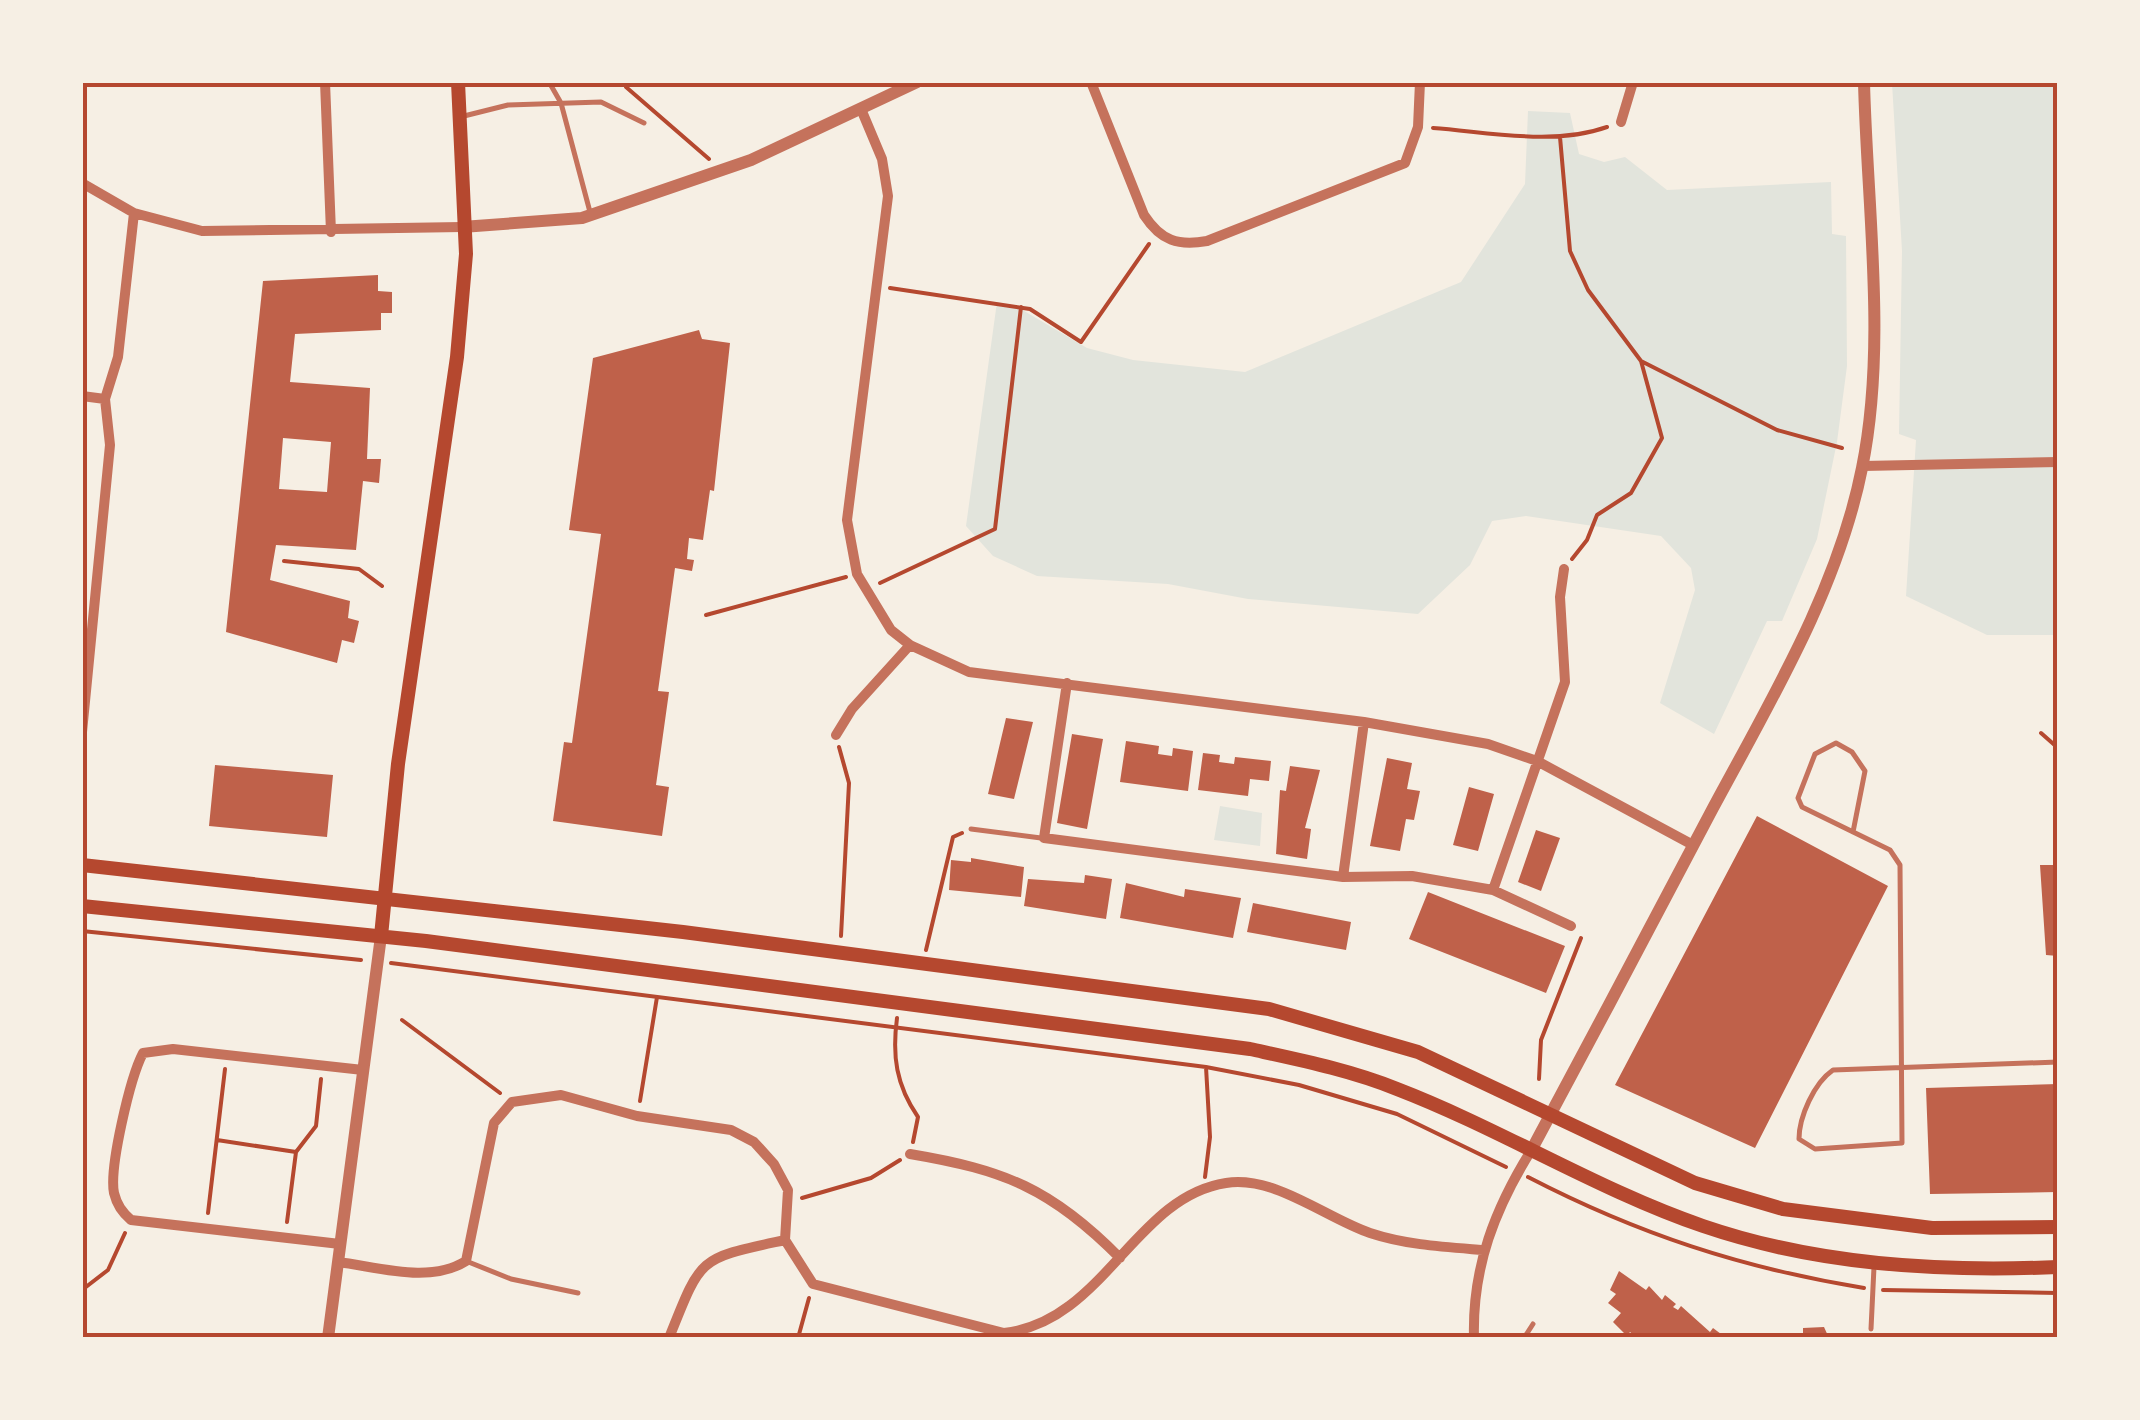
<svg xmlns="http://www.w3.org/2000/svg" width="2140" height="1420" viewBox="0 0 2140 1420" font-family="Helvetica,sans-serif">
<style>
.green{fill:#e2e4dc}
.building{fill:#bf614a;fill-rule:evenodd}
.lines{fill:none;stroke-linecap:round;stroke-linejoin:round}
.path{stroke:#b5482f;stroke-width:4}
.service{stroke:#c5725c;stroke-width:5}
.minor{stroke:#c5725c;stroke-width:10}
.tertiary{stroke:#c5725c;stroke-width:12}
.secondary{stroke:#b5482f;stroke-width:14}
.neatline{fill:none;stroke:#b5482f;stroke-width:4}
</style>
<rect width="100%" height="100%" fill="#f6efe4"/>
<!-- green -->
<path class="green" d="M 1892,83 L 2057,83 L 2057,635 L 1987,635 L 1906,596 L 1916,440 L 1899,434 L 1902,251 Z
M 1528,111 L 1570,113 L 1579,154 L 1604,162 L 1625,157 L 1667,190 L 1831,182 L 1832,234 L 1846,236 L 1847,366 L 1837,442 L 1817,539 L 1782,621 L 1767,621 L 1714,734 L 1660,703 L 1695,590 L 1691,568 L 1661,536 L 1526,516 L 1492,521 L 1470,565 L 1418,614 L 1248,599 L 1168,584 L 1037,576 L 993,556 L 966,526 L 997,302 L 1019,308 L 1087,348 L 1133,360 L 1245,372 L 1461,282 L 1525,184 Z
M 1220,806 L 1262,813 L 1260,846 L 1214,840 Z"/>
<!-- building -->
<path class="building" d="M 378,275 L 378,291 L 392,292 L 392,313 L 381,313 L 381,330 L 295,334 L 290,382 L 370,388 L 367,459 L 381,459 L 379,483 L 363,481 L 356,550 L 276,545 L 270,580 L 350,601 L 348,618 L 359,621 L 354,643 L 342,640 L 337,663 L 226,632 L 263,281 ZM 283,438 L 331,442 L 327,492 L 279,489 Z
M 699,330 L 702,339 L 730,343 L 714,491 L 710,490 L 703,540 L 689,538 L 687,559 L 694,560 L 692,571 L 675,568 L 658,691 L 669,692 L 656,785 L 669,787 L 662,836 L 553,821 L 564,742 L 572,743 L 601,534 L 569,530 L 593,358 Z
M 1006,718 L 1033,722 L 1014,799 L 988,794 Z
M 1072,734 L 1103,739 L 1087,829 L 1057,823 Z
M 1126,741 L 1159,746 L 1158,754 L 1172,756 L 1173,748 L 1193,751 L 1188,791 L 1120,782 Z
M 1203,753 L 1220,755 L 1219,762 L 1234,764 L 1235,757 L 1271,761 L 1269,781 L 1250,779 L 1248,796 L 1198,790 Z
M 1387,758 L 1412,763 L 1407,789 L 1420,791 L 1414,820 L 1406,819 L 1400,851 L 1370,846 Z
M 215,765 L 333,775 L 327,837 L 209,826 Z
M 1290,766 L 1320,770 L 1305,828 L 1311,829 L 1307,859 L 1276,854 L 1280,790 L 1286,791 Z
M 1469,787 L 1494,794 L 1478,851 L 1453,845 Z
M 1757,816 L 1888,886 L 1755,1148 L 1615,1085 Z
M 1536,830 L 1560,838 L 1541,891 L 1518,882 Z
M 971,858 L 1024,867 L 1021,897 L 949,890 L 951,860 L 971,862 Z
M 2040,865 L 2058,865 L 2058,956 L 2046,955 Z
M 1085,875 L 1112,879 L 1106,919 L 1024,906 L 1028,879 L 1084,883 Z
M 1126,883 L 1184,897 L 1185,889 L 1241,898 L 1233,938 L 1120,918 Z
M 1428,892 L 1565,946 L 1546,993 L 1409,939 Z
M 1253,903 L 1351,922 L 1346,950 L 1247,932 Z
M 2058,1084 L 2058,1192 L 1930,1194 L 1926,1088 Z
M 1619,1271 L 1646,1290 L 1649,1286 L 1662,1300 L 1665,1295 L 1676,1304 L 1673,1307 L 1678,1310 L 1681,1306 L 1710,1332 L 1713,1328 L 1721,1334 L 1637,1338 L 1630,1332 L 1627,1336 L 1613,1322 L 1621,1313 L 1608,1303 L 1616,1294 L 1610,1290 Z
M 1824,1327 L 1829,1338 L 1803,1338 L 1803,1328 Z"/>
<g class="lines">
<!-- path -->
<path class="path" d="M 626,87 L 709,159
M 1433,128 C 1489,132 1554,146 1607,127
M 1560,137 L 1570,251 L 1588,290 L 1641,361 L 1777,430 L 1842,448
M 890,288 L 1030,309 L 1081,342 L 1149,244
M 1572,559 L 1587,540 L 1597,515 L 1631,493 L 1662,438 L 1641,361
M 284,561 L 359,569 L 382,586
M 880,583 L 995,529 L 1021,307
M 706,615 L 846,577
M 2041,733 L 2058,748
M 839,747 L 849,783 L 841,936
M 82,931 L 361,960
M 926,950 L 953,837 L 962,833
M 391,963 L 1206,1067 L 1299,1085 L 1397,1114 L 1506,1167
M 897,1018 C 892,1056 896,1085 918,1117 L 913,1142
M 402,1020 L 500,1093
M 1539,1079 L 1541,1040 L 1581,938
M 640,1101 L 657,997
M 217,1140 L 296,1152
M 1205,1177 L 1210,1137 L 1206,1067
M 1528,1177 C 1638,1234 1742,1268 1864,1288
M 802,1198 L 871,1178 L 900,1160
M 208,1213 L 225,1069
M 287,1222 L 296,1152 L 316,1126 L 321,1079
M 82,1290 L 108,1270 L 125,1233
M 1883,1290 L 2058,1293
M 798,1338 L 809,1298"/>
<!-- service -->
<path class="service" d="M 549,82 L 561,103 L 590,212
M 464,116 L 508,105 L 601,102 L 644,123
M 971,829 L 1041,838
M 1853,832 L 1865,771 L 1852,752 L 1836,743 L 1815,754 L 1798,798 L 1802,807 L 1890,850 L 1900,865 L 1902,1143 L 1815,1149 L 1799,1139 C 1799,1117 1814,1083 1833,1070 L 2058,1062
M 466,1261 L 511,1279 L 578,1293
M 1871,1329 L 1874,1267
M 1524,1338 L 1533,1324"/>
<!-- minor -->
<path class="minor" d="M 325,82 L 331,232
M 1091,82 L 1144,215 C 1161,241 1178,246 1207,241 L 1405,163 L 1418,127 L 1420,82
M 861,109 L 882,159 L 888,196 L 847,520 L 857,574 L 891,630 L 910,645 L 969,672 L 1364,722 L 1488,744 L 1537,761 L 1693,845
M 1621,122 L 1633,82
M 82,183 L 134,213 L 202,231 L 462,227
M 82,396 L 105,399
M 1863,466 L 2058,462
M 1067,683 L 1044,838 L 1343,877 L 1412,876 L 1493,890 L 1571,926
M 82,732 L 110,445 L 105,399 L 118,357 L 134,213
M 836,735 L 852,709 L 910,645
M 1343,877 L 1364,722
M 1493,890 L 1565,682 L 1560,597 L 1564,569
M 910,1154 C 1005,1170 1052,1189 1120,1258
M 340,1244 L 131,1220 C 122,1212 117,1205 114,1193 C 109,1168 130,1078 143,1053 L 173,1049 L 363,1070
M 338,1262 C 378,1267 430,1284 466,1261 L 494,1123 L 512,1102 L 561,1095 L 637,1116 L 731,1130 L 754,1142 L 774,1164 L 788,1190 L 785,1240 L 813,1284 L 1004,1333 C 1104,1322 1134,1197 1226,1183 C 1274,1175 1326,1218 1370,1233 C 1406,1245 1445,1247 1483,1250
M 669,1338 C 702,1255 698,1259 785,1240
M 1474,1338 C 1472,1267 1495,1208 1532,1149"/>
<!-- tertiary -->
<path class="tertiary" d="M 462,227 L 582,218 L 751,160 L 917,82
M 1532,1149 C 1593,1036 1653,921 1713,808 C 1771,700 1838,589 1862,468 C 1887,346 1867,207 1864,82
M 328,1338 L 381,936"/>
<!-- secondary -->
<path class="secondary" d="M 82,865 L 683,932 L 1269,1009 L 1418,1052 L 1695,1183 L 1783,1209 L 1932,1228 L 2058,1227
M 82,906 L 426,941 L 1250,1049 C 1300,1060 1350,1070 1397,1089 C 1501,1129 1598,1190 1703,1226 C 1817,1265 1938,1272 2058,1267
M 381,936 L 398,764 L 457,357 L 466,254 L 458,82"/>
</g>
<!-- border -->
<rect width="2140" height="1420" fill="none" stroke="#f6efe4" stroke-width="170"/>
<rect x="85" y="85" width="1970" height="1250" class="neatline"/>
</svg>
